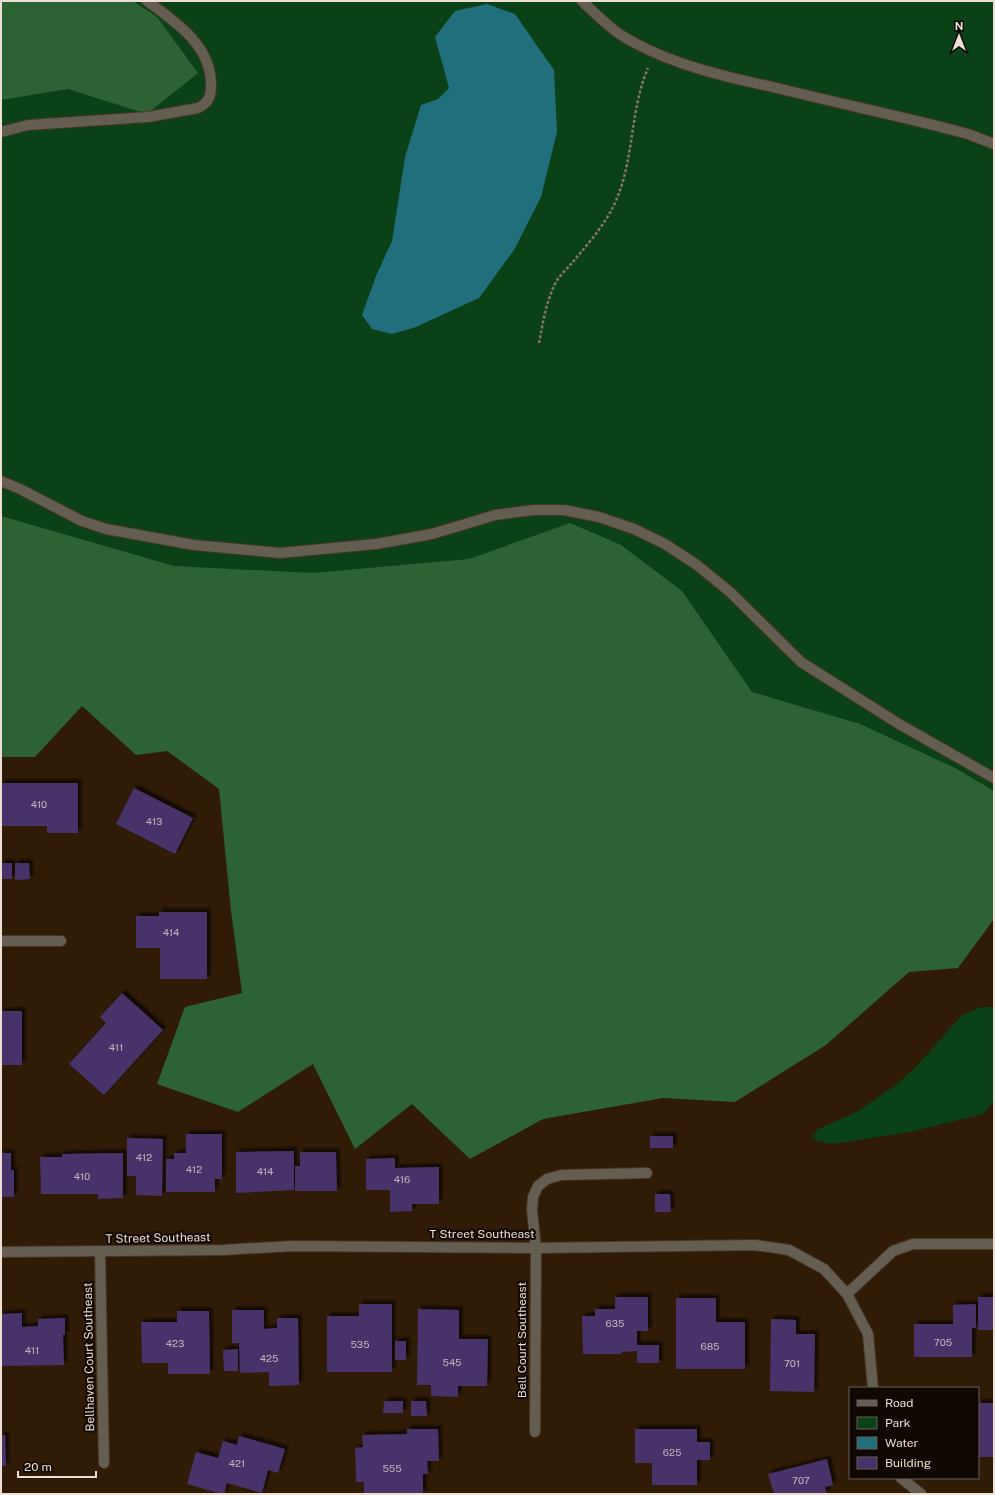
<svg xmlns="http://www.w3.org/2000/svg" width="995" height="1495" viewBox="0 0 995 1495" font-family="'Public Sans',sans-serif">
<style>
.green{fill:#0a4116}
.forest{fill:#2d6334}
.water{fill:#216f7d}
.building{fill:#46326a;filter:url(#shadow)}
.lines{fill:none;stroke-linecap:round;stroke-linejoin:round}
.minor-casing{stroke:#4a3723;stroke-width:12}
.path{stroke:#867563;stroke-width:2.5;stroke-dasharray:3 2;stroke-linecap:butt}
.minor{stroke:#645d51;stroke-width:10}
.labels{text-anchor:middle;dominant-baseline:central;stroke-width:4;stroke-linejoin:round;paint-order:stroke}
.number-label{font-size:10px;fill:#c3b4b9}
.street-label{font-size:12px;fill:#ede0d3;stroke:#100802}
</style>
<defs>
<filter id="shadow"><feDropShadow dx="3.5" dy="-3.5" stdDeviation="1" flood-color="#0009"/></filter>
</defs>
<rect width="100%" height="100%" fill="#2f1b06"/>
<!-- green -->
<path class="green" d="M 1,1 L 994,1 L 994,807 L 1,535 Z
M 981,1007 L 994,1007 L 994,1101 L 983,1114 L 910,1132 L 832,1144 L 817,1141 L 812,1136 L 819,1129 L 858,1111 L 893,1087 L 914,1069 L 962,1015 Z"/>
<!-- forest -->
<path class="forest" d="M 1,1 L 133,1 L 157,17 L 198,73 L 147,114 L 68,89 L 1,100 Z
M 1,516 L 174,566 L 313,573 L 469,559 L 570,523 L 621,545 L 682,591 L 752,692 L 860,724 L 955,768 L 994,791 L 994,919 L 958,968 L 909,972 L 826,1045 L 735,1102 L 663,1098 L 543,1119 L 470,1159 L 412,1104 L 355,1149 L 313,1064 L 238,1112 L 157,1084 L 185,1007 L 242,993 L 231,911 L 219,789 L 167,751 L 136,755 L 82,706 L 35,757 L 1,757 Z"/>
<!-- water -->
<path class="water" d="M 487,4 L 515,14 L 554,70 L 557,132 L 541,197 L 514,250 L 479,298 L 416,327 L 392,334 L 372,329 L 362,315 L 376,276 L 392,241 L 405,157 L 421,105 L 438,99 L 449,88 L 435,37 L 455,11 Z"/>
<!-- building -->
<path class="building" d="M 1,783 L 78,783 L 78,833 L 47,833 L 47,826 L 1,826 Z
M 134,788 L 193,818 L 175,854 L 116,824 Z
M 1,863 L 12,863 L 12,879 L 1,879 Z
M 15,863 L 29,863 L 30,879 L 15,880 Z
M 159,912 L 207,912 L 207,979 L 160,979 L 160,948 L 136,948 L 136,916 L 159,916 Z
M 122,993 L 163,1030 L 104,1095 L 69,1064 L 106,1023 L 100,1017 Z
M 1,1011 L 22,1011 L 22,1065 L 1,1065 Z
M 186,1134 L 222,1134 L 222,1179 L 215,1179 L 215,1192 L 166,1192 L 166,1159 L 174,1159 L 174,1153 L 186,1153 Z
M 650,1136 L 673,1136 L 673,1148 L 650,1148 Z
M 127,1138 L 163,1139 L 162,1196 L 136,1195 L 136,1176 L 127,1176 Z
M 294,1151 L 294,1190 L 236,1193 L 236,1152 Z
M 300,1152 L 336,1152 L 337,1191 L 295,1191 L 295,1166 L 300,1166 Z
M 1,1153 L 11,1153 L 11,1170 L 14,1170 L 14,1197 L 1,1197 Z
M 123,1153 L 123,1198 L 98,1199 L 98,1194 L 41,1194 L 40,1157 L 62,1157 L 62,1154 Z
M 395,1158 L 395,1168 L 439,1167 L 439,1204 L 412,1204 L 412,1211 L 390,1212 L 390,1190 L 366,1190 L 366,1159 Z
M 655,1194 L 670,1194 L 671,1212 L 655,1212 Z
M 615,1297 L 648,1297 L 648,1331 L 637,1331 L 637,1345 L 659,1345 L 659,1363 L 637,1363 L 637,1351 L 622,1352 L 621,1354 L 583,1354 L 582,1316 L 595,1316 L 595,1309 L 615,1309 Z
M 978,1297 L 994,1297 L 994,1330 L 978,1330 Z
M 676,1298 L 716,1298 L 716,1322 L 745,1322 L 745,1369 L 676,1369 Z
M 359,1304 L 392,1304 L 392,1372 L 327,1372 L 327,1316 L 359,1316 Z
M 976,1304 L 976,1328 L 972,1328 L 972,1357 L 914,1357 L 914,1324 L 953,1324 L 953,1305 Z
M 418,1309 L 459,1310 L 459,1339 L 488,1339 L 487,1386 L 458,1386 L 458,1397 L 431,1396 L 431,1385 L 417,1385 Z
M 232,1310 L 264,1310 L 264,1329 L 277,1328 L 277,1318 L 298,1318 L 299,1385 L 269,1386 L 269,1372 L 240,1373 L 239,1343 L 232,1343 Z
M 177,1311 L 209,1311 L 210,1374 L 168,1374 L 168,1363 L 142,1363 L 141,1322 L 177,1322 Z
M 22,1313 L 22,1327 L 38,1326 L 38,1319 L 65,1318 L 65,1335 L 63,1335 L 64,1365 L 1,1366 L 1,1314 Z
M 771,1319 L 796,1320 L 796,1334 L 815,1334 L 814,1392 L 770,1391 Z
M 395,1341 L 406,1341 L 406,1360 L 395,1360 Z
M 238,1349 L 238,1371 L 224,1371 L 223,1350 Z
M 384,1401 L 403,1401 L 403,1413 L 383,1413 Z
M 411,1401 L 426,1401 L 427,1416 L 411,1416 Z
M 978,1403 L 994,1403 L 994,1457 L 978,1457 Z
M 407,1429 L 438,1429 L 439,1461 L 427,1461 L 428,1474 L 423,1474 L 423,1494 L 364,1494 L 364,1482 L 356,1482 L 355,1448 L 363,1447 L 362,1435 L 407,1434 Z
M 635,1429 L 697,1429 L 697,1442 L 710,1442 L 710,1460 L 697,1460 L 697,1485 L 652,1485 L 652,1463 L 635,1463 Z
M 1,1435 L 5,1435 L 6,1466 L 1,1466 Z
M 239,1436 L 285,1449 L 278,1473 L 268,1470 L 262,1493 L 227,1483 L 224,1494 L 222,1494 L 187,1484 L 196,1452 L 218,1458 L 223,1441 L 237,1445 Z
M 827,1459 L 833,1485 L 825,1487 L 827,1494 L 774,1494 L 768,1474 Z"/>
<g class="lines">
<defs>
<path id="minor" d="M 582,1 C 597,15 612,31 631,41 C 676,66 727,77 777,88 C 841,104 905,117 968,134 L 994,144
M 1,132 L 28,125 L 148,117 L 198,108 C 208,103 211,97 211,86 C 212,46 176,22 147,1
M 1,481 L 20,489 L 82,521 L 106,529 L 194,545 L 280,553 L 376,544 L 432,534 L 495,515 L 533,510 L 564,510 L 599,517 L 634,529 L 665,544 L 697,565 L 730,592 L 801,662 L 899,724 L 994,778
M 1,941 L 61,941
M 100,1251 L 104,1463
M 1,1252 L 222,1250 L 292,1246 L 536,1248 L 755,1245 L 789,1250 L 824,1269 L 847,1294 L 868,1334 L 873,1388
M 847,1294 L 893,1251 L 913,1244 L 994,1244
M 535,1432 L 536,1248 L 532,1210 L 533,1197 L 538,1186 L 547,1179 L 561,1175 L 647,1173
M 901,1478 L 921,1494"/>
</defs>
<!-- minor casing -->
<use href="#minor" class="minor-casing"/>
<!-- path -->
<path class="path" d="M 539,343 C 543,323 546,301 556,282 C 560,275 567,269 572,263 C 586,246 603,227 613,207 C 635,163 629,112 648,68"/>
<!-- minor -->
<use href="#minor" class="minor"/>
</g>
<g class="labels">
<!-- number labels -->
<g class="number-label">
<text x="39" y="804">410</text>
<text x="154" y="821">413</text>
<text x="171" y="932">414</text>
<text x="116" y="1047">411</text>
<text x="144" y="1157">412</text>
<text x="194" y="1169">412</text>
<text x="265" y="1171">414</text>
<text x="82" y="1176">410</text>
<text x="402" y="1179">416</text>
<text x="615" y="1323">635</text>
<text x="943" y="1342">705</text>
<text x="175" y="1343">423</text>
<text x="360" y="1344">535</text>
<text x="710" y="1346">685</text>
<text x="32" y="1350">411</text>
<text x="269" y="1358">425</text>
<text x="452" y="1362">545</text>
<text x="792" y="1363">701</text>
<text x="672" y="1452">625</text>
<text x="237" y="1463">421</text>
<text x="392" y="1468">555</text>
<text x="801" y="1480">707</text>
</g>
<!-- street labels -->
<g class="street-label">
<text x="482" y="1234">T Street Southeast</text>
<text transform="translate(158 1238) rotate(-1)">T Street Southeast</text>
<text transform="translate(522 1340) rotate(-90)">Bell Court Southeast</text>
<text transform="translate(89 1357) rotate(-91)">Bellhaven Court Southeast</text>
</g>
</g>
<!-- border -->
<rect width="995" height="1495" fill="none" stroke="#ede0d3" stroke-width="4"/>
<!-- legend -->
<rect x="849" y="1387" width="130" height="92" fill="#100802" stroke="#685e56"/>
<rect x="857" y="1400" width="20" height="6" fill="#645d51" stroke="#685e56"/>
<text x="885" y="1407" font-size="12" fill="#ede0d3">Road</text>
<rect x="857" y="1417" width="20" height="12" fill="#0a4116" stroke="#685e56"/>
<text x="885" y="1427" font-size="12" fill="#ede0d3">Park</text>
<rect x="857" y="1437" width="20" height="12" fill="#216f7d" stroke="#685e56"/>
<text x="885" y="1447" font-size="12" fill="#ede0d3">Water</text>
<rect x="857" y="1457" width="20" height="12" fill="#46326a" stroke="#685e56"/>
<text x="885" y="1467" font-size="12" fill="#ede0d3">Building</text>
<!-- north arrow -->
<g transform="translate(959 36)" stroke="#100802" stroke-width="3" paint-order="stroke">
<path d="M0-3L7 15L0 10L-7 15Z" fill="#ede0d3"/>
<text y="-6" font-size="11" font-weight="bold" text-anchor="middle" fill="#ede0d3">N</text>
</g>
<!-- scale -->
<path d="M18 1471v6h78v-6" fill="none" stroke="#ede0d3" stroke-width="2"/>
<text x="24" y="1471" font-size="12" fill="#ede0d3" stroke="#100802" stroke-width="3" paint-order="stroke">20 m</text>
</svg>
